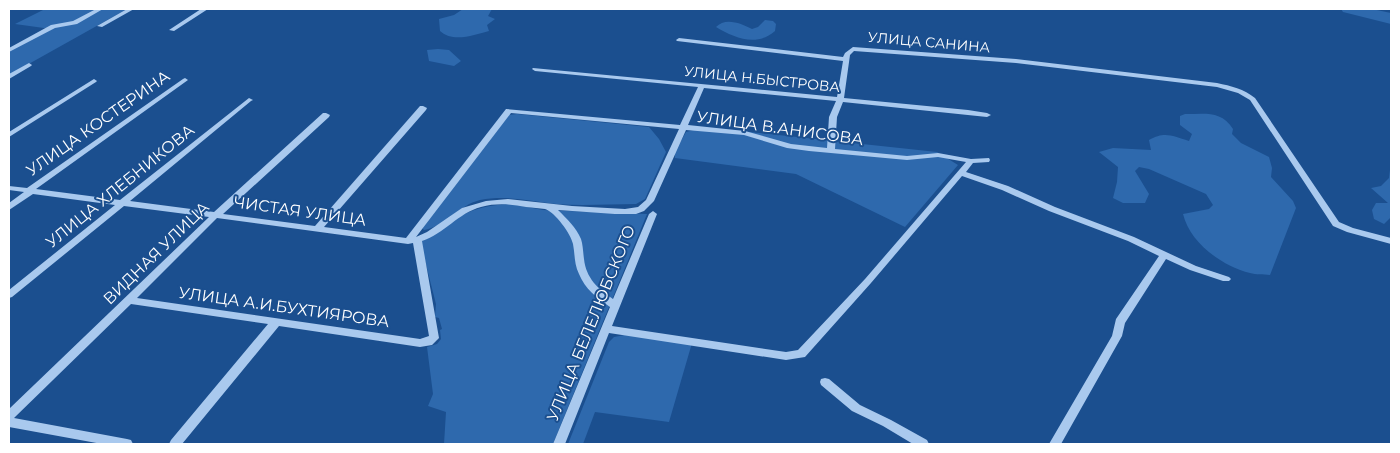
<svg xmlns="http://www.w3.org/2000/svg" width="1400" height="453" viewBox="0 0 1400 453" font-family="Montserrat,sans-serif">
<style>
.green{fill:#2e69ad}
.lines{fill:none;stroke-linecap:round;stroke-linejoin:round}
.minor{fill:#a9c9ee;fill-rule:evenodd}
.labels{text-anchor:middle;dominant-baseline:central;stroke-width:4;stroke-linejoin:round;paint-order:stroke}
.far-street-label{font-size:14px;fill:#fff;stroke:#1b4f8f}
.street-label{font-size:16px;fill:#fff;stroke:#1b4f8f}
</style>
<rect width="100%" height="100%" fill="#1b4f8f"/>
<!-- green -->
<path class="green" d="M 45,9 L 127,9 L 9,75 L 9,51 L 51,29 L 15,24 Z
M 463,9 L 492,9 L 488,16 L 495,19 L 487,25 L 489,31 C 474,35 453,43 440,31 L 439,19 L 454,15 Z
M 1341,9 L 1372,9 L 1391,13 L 1391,24 L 1343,12 Z
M 765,20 L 773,21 L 776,24 L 775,31 C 757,47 734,38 716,27 C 725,17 741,23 752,29 L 758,27 Z
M 438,49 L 449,50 L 461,61 L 454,66 L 429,61 L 427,50 Z
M 517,114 L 649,127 L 659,139 L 666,152 L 645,199 L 636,204 C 610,204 582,206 556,204 C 530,201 507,195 480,200 C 459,205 444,227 424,230 L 422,228 L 509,115 Z
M 1185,114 C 1205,114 1221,110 1233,129 L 1232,134 L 1241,143 L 1269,157 L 1272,168 L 1271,177 L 1293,201 L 1296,208 L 1270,275 C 1263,274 1256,275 1250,273 C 1222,266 1190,243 1183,214 L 1209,209 L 1213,205 L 1206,194 L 1149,169 L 1139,167 L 1135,171 L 1149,194 L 1145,203 L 1123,203 L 1113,198 L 1117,182 L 1118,167 L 1099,152 L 1113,148 L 1151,150 L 1149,140 C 1165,131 1172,136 1189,141 L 1192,134 L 1180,125 L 1180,116 Z
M 694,130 L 741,131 L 937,152 L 958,165 L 905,227 L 796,174 L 675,158 L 675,152 L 686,132 Z
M 1391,162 L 1391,217 L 1384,224 L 1374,219 L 1372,210 L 1376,203 L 1388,203 L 1371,188 L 1381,186 L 1389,178 Z
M 512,204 L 543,210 L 647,214 L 553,444 L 444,444 L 446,412 L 428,406 L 433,394 L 427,347 L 437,344 L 441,339 L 440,330 L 442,329 L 439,318 L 435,317 L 436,304 L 420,241 C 456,218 468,206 512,204 Z
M 625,335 L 692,343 L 669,422 L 595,412 L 583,444 L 568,444 L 609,342 L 614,337 Z"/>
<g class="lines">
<!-- minor -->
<path class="minor" d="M 96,9 L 103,9 L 77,24 L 55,28 L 9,52 L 9,48 L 51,25 L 73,21 Z
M 127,9 L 134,9 L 102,27 L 97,26 Z
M 201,9 L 208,9 L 174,31 L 169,30 Z
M 679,38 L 843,57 L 845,53 L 853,47 L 1016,59 L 1217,83 C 1231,86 1244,89 1255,98 L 1339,222 L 1353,228 L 1391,238 L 1391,244 L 1347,232 L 1333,226 L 1250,100 L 1238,93 L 1217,87 L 1016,63 L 854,51 L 850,55 L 844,98 L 968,110 L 987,113 L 991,115 L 987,117 L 843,102 L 837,117 L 835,149 L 907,156 L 938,153 L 971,159 L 989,158 L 990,160 L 989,162 L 973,163 L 966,172 L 1008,186 L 1055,207 L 1134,237 L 1196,266 L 1229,277 L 1231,279 L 1229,281 L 1223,281 L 1190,270 L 1166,259 L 1125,323 L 1122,336 L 1061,444 L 1049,444 L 1112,336 L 1116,319 L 1159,256 L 1128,241 L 1049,211 L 1002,190 L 962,176 L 871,283 L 805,357 L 786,360 L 609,333 L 565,444 L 553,444 L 610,307 C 597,298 585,289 579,274 C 574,264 575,254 573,244 C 571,234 555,212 545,209 C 539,208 533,208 526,207 C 511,204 496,203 481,207 C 458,213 444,234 422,241 L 439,338 L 432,345 L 420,347 L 279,326 L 182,444 L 169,444 L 171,440 L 268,324 L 131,304 L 14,418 L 127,439 L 131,440 L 133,444 L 102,444 L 9,427 L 9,409 L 209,217 L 124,206 L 12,297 L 9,298 L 9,290 L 115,205 L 33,194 L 9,210 L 9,203 L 24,192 L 9,190 L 9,186 L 27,188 L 183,79 L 185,78 L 188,80 L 36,189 L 120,200 L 249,98 L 253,100 L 251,101 L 130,201 L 214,212 L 323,113 L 326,113 L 330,115 L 329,117 L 223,214 L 315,226 L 420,106 L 423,106 L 427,108 L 426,110 L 324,227 L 406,238 L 506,109 L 680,125 L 698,87 L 535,71 L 532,69 L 533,68 L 837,97 L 843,61 L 677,41 L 676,40 ZM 704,88 L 836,101 L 829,117 L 827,148 L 791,144 L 745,131 L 688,125 ZM 511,113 L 679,129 L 646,200 L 638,207 L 625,209 L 572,206 L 508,199 L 486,201 L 462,208 L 427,232 L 416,237 ZM 686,130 L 744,135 L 787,148 L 809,151 L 907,160 L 938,157 L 966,162 L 865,279 L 798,350 L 786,352 L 612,326 L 657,214 L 653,211 L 649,214 L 613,299 C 598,289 586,278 584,259 C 583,252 583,245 581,239 C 576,227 567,219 558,210 L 615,214 L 636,214 L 644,211 L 654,201 ZM 217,218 L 408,244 L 413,243 L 429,336 L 420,339 L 137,298 Z
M 29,63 L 32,65 L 31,66 L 9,79 L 9,74 Z
M 94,79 L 97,81 L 96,82 L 9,137 L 9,132 Z
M 825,378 L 829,379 L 860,405 L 891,420 L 927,440 L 929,444 L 913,444 L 883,426 L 852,411 L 821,385 L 820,382 L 821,379 Z"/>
</g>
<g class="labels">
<!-- far-street labels -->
<g class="far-street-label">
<text transform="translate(929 42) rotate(5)">УЛИЦА САНИНА</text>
<text transform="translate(762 79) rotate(6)">УЛИЦА Н.БЫСТРОВА</text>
</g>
<!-- street labels -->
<g class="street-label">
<text transform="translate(98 123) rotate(-35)">УЛИЦА КОСТЕРИНА</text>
<text transform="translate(780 128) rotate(8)">УЛИЦА В.АНИСОВА</text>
<text transform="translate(120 186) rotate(-39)">УЛИЦА ХЛЕБНИКОВА</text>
<text transform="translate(300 211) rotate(8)">ЧИСТАЯ УЛИЦА</text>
<text transform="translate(156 253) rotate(-44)">ВИДНАЯ УЛИЦА</text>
<text transform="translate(284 307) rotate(8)">УЛИЦА А.И.БУХТИЯРОВА</text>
<text transform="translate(591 323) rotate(-68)">УЛИЦА БЕЛЕЛЮБСКОГО</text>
</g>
</g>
<!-- border -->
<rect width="1400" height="453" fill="none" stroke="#ffffff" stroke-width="20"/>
</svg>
